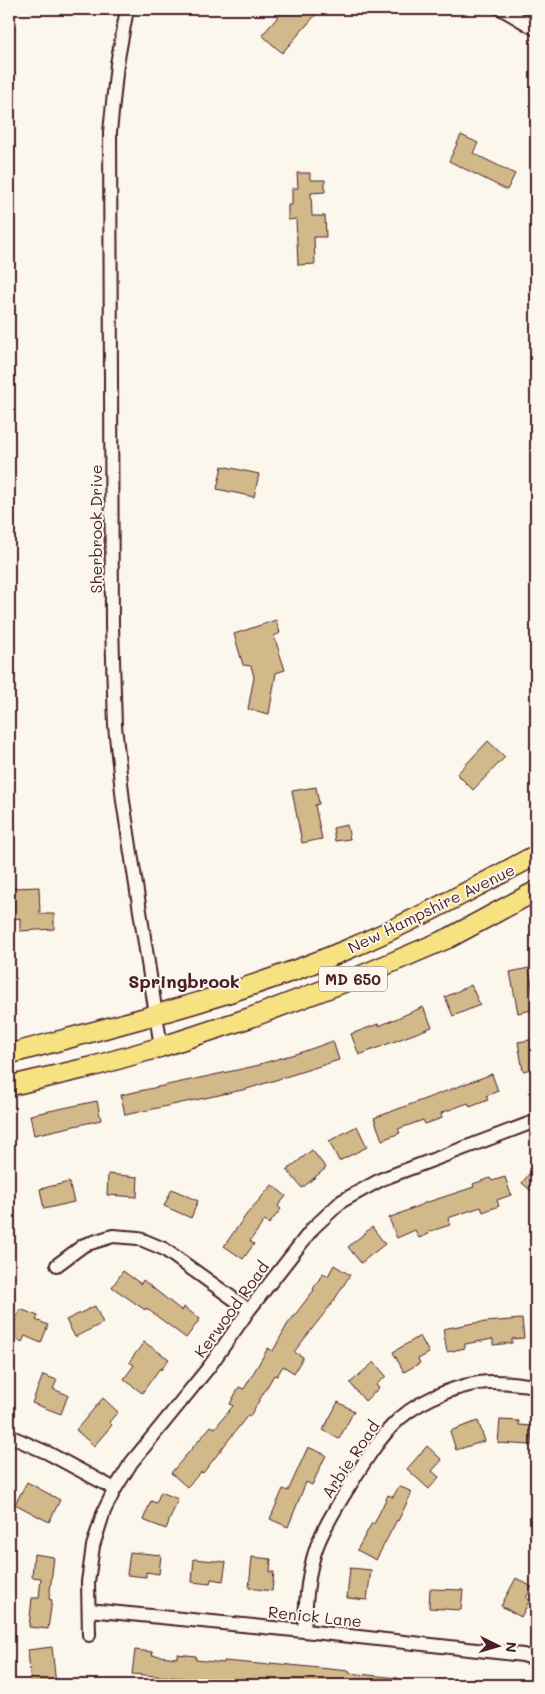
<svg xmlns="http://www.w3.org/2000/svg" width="545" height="1694" viewBox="0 0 545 1694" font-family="Mali,sans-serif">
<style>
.building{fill:#d2b989;stroke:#4a1f2b}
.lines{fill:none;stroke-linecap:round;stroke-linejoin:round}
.street-casing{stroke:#4a1f2b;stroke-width:16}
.primary-casing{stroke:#4a1f2b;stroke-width:22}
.street{stroke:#fbf7ec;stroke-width:12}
.primary{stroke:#f6e281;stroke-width:19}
.labels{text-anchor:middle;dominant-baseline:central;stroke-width:4;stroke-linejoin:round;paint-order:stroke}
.shield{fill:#fbf7ec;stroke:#7f6065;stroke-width:1}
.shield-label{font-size:15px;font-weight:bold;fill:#4a1f2b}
.street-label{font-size:16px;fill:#4a1f2b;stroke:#fbf7ec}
.neighbourhood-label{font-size:18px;font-weight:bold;fill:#4a1f2b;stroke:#fbf7ec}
</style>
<rect width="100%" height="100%" fill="#fbf7ec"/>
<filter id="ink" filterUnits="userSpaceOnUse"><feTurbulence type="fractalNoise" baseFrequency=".02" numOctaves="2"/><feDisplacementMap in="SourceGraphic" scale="10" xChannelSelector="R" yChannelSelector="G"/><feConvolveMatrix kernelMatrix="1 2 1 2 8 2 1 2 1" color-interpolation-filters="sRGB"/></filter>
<g filter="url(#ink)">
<!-- building -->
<path class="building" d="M 285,9 L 321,9 L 282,53 L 262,35 Z
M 461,135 L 478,143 L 473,153 L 515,174 L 507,190 L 449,161 Z
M 297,173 L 310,173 L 310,180 L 325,180 L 325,192 L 311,193 L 312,216 L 325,216 L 326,237 L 314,237 L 315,264 L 298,265 L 296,219 L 288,220 L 288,205 L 292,205 L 292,188 L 298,188 Z
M 222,466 L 259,474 L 254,497 L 217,489 Z
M 276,620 L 280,633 L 274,636 L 285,670 L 276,673 L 269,714 L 248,709 L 254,677 L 251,666 L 243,665 L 234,634 Z
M 488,741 L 505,757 L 473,790 L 457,774 Z
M 316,787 L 319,804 L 315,805 L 322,839 L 302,843 L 292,791 Z
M 347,825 L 350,839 L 335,841 L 333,828 Z
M 39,887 L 40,914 L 54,914 L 54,929 L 20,931 L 20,918 L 14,919 L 12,888 Z
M 529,968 L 536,1009 L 518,1013 L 510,972 Z
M 471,985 L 480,1005 L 453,1016 L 445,997 Z
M 423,1007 L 432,1027 L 359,1055 L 351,1034 L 378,1024 L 379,1026 Z
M 536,1039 L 536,1068 L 523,1071 L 518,1042 Z
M 333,1041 L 339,1060 L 247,1089 L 125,1115 L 121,1095 L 260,1065 L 260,1064 L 305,1051 Z
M 492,1074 L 498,1091 L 486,1096 L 488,1100 L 470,1107 L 468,1103 L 441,1113 L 442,1118 L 425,1124 L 423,1120 L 398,1129 L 400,1133 L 382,1140 L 374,1118 Z
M 97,1101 L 101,1120 L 34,1135 L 30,1115 Z
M 357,1126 L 367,1147 L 339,1161 L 329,1141 Z
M 312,1150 L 326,1168 L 302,1188 L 287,1170 Z
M 536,1165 L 536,1195 L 522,1183 Z
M 108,1174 L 138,1177 L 137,1197 L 107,1195 Z
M 505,1177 L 511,1195 L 497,1200 L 499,1206 L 483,1212 L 481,1207 L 448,1218 L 450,1225 L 428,1232 L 429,1234 L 419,1238 L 415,1230 L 397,1238 L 389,1218 L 425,1203 L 474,1187 L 473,1184 L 490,1178 L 492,1181 Z
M 69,1182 L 74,1202 L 44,1209 L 40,1189 Z
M 272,1185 L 286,1196 L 278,1206 L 281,1209 L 269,1224 L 265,1220 L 250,1241 L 254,1244 L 243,1259 L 224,1246 L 246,1215 Z
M 172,1189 L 198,1201 L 191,1218 L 164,1206 Z
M 372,1227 L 385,1244 L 361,1263 L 348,1247 Z
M 334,1265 L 350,1275 L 333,1302 L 294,1352 L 303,1357 L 294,1373 L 283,1366 L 277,1376 L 274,1375 L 250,1416 L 248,1415 L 203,1473 L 201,1472 L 187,1487 L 171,1473 L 211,1426 L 215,1428 L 233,1406 L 230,1404 L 239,1387 L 244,1389 L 268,1348 L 273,1351 L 287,1325 L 314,1290 L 313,1289 L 323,1273 L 328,1276 Z
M 123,1271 L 141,1284 L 143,1280 L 182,1311 L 184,1307 L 200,1319 L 186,1338 L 146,1308 L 145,1310 L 112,1287 Z
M 95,1306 L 103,1323 L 75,1337 L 66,1320 Z
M 20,1309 L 38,1316 L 36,1320 L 48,1325 L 41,1343 L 25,1336 L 22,1342 L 9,1336 Z
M 522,1319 L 524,1338 L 512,1339 L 512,1343 L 493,1345 L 493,1339 L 465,1344 L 465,1348 L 447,1352 L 443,1329 L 474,1323 Z
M 420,1336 L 429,1353 L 418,1359 L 420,1363 L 404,1372 L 393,1352 Z
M 144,1342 L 169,1359 L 161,1370 L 160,1368 L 142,1393 L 124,1379 L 134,1365 L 129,1362 Z
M 374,1362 L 386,1376 L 376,1385 L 379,1388 L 365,1401 L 350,1383 Z
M 43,1375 L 57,1380 L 53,1389 L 68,1395 L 61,1414 L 32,1403 Z
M 103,1398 L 118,1412 L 109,1422 L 112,1425 L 94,1446 L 76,1430 Z
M 338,1402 L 354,1411 L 339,1439 L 323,1430 Z
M 500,1420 L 519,1421 L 519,1425 L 532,1426 L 531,1445 L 498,1443 Z
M 478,1421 L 485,1441 L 456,1450 L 450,1431 Z
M 427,1446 L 442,1460 L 432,1471 L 439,1477 L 429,1489 L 407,1469 Z
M 308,1447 L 326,1455 L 312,1485 L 306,1482 L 288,1527 L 270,1519 L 283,1489 L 288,1491 Z
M 27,1482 L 60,1500 L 49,1522 L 15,1504 Z
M 399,1486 L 412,1492 L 398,1521 L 397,1520 L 376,1560 L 357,1550 L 372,1523 L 374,1524 L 388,1495 L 393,1497 Z
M 161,1492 L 178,1499 L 166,1529 L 143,1520 L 151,1501 L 156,1503 Z
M 130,1552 L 161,1555 L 159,1574 L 146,1572 L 146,1577 L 127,1575 Z
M 34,1554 L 54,1557 L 49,1599 L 52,1600 L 48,1629 L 29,1627 L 32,1598 L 39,1598 L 41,1578 L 32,1577 Z
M 252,1557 L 271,1559 L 270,1572 L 274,1572 L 272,1591 L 249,1588 Z
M 194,1559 L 226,1562 L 223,1581 L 211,1579 L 210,1584 L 192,1582 Z
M 350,1568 L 371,1570 L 367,1600 L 347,1598 Z
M 516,1578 L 532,1587 L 526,1598 L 530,1600 L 521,1617 L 501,1606 Z
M 430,1589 L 463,1590 L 461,1610 L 429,1608 Z
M 52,1647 L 56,1685 L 31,1685 L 28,1650 Z
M 135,1650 L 153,1652 L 152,1655 L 177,1658 L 177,1654 L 196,1656 L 196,1660 L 224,1663 L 224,1661 L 270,1665 L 270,1663 L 349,1671 L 349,1673 L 398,1678 L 397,1685 L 302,1685 L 283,1683 L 283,1685 L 237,1685 L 237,1683 L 207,1681 L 206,1685 L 194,1685 L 194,1679 L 132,1674 Z"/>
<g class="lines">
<defs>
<path id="street" d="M 127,9 L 117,64 L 110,132 L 112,625 L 115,726 L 123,801 L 161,1047
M 502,9 L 536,29
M 57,1265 L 84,1245 L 113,1236 L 138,1238 L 164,1249 L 249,1310
M 9,1437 L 14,1438 L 48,1453 L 115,1489
M 89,1610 L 304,1631 L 523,1655 L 536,1659
M 304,1631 C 306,1604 307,1577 315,1552 C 321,1531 339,1503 350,1485 C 363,1464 376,1443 392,1426 C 413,1403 449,1388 479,1383 C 497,1380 518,1384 536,1386
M 89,1635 L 88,1582 L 93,1546 L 104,1511 L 115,1489 L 131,1463 L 209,1367 L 249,1310 L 313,1228 L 342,1201 L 382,1179 L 536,1121
M 535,1685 L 536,1683"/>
<path id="primary" d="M 9,1054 C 122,1024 237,996 346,950 C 411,923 474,888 536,855
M 9,1086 L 91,1067 L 161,1047 L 252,1017 L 353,979 L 449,938 L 536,891"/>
</defs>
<!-- street casing -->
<use href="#street" class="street-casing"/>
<!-- primary casing -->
<use href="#primary" class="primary-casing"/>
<!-- street -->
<use href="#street" class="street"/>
<!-- primary -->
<use href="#primary" class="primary"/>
</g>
</g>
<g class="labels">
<!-- shield labels -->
<rect class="shield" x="319" y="966.5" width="68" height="25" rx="4"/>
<g class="shield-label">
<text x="353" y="979">MD 650</text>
</g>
<!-- street labels -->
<g class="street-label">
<text transform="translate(95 529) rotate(-90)">Sherbrook Drive</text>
<text transform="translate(431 908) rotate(-26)">New Hampshire Avenue</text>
<text transform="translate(231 1309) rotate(-54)">Kerwood Road</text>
<text transform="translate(350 1459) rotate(-56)">Arbie Road</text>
<text transform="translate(315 1616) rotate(6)">Renick Lane</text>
</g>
<!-- neighbourhood labels -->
<g class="neighbourhood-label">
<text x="184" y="981">Springbrook</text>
</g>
</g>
<!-- margin -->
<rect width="545" height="1694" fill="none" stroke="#fbf7ec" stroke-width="30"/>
<rect x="15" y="15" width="515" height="1664" fill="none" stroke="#4a1f2b" stroke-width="2" filter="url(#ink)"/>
<!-- north arrow -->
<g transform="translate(498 1646) rotate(95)" stroke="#fbf7ec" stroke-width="4" paint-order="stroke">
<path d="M0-4L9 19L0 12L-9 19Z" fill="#4a1f2b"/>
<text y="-8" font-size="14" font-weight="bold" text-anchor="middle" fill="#4a1f2b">N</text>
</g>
</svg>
